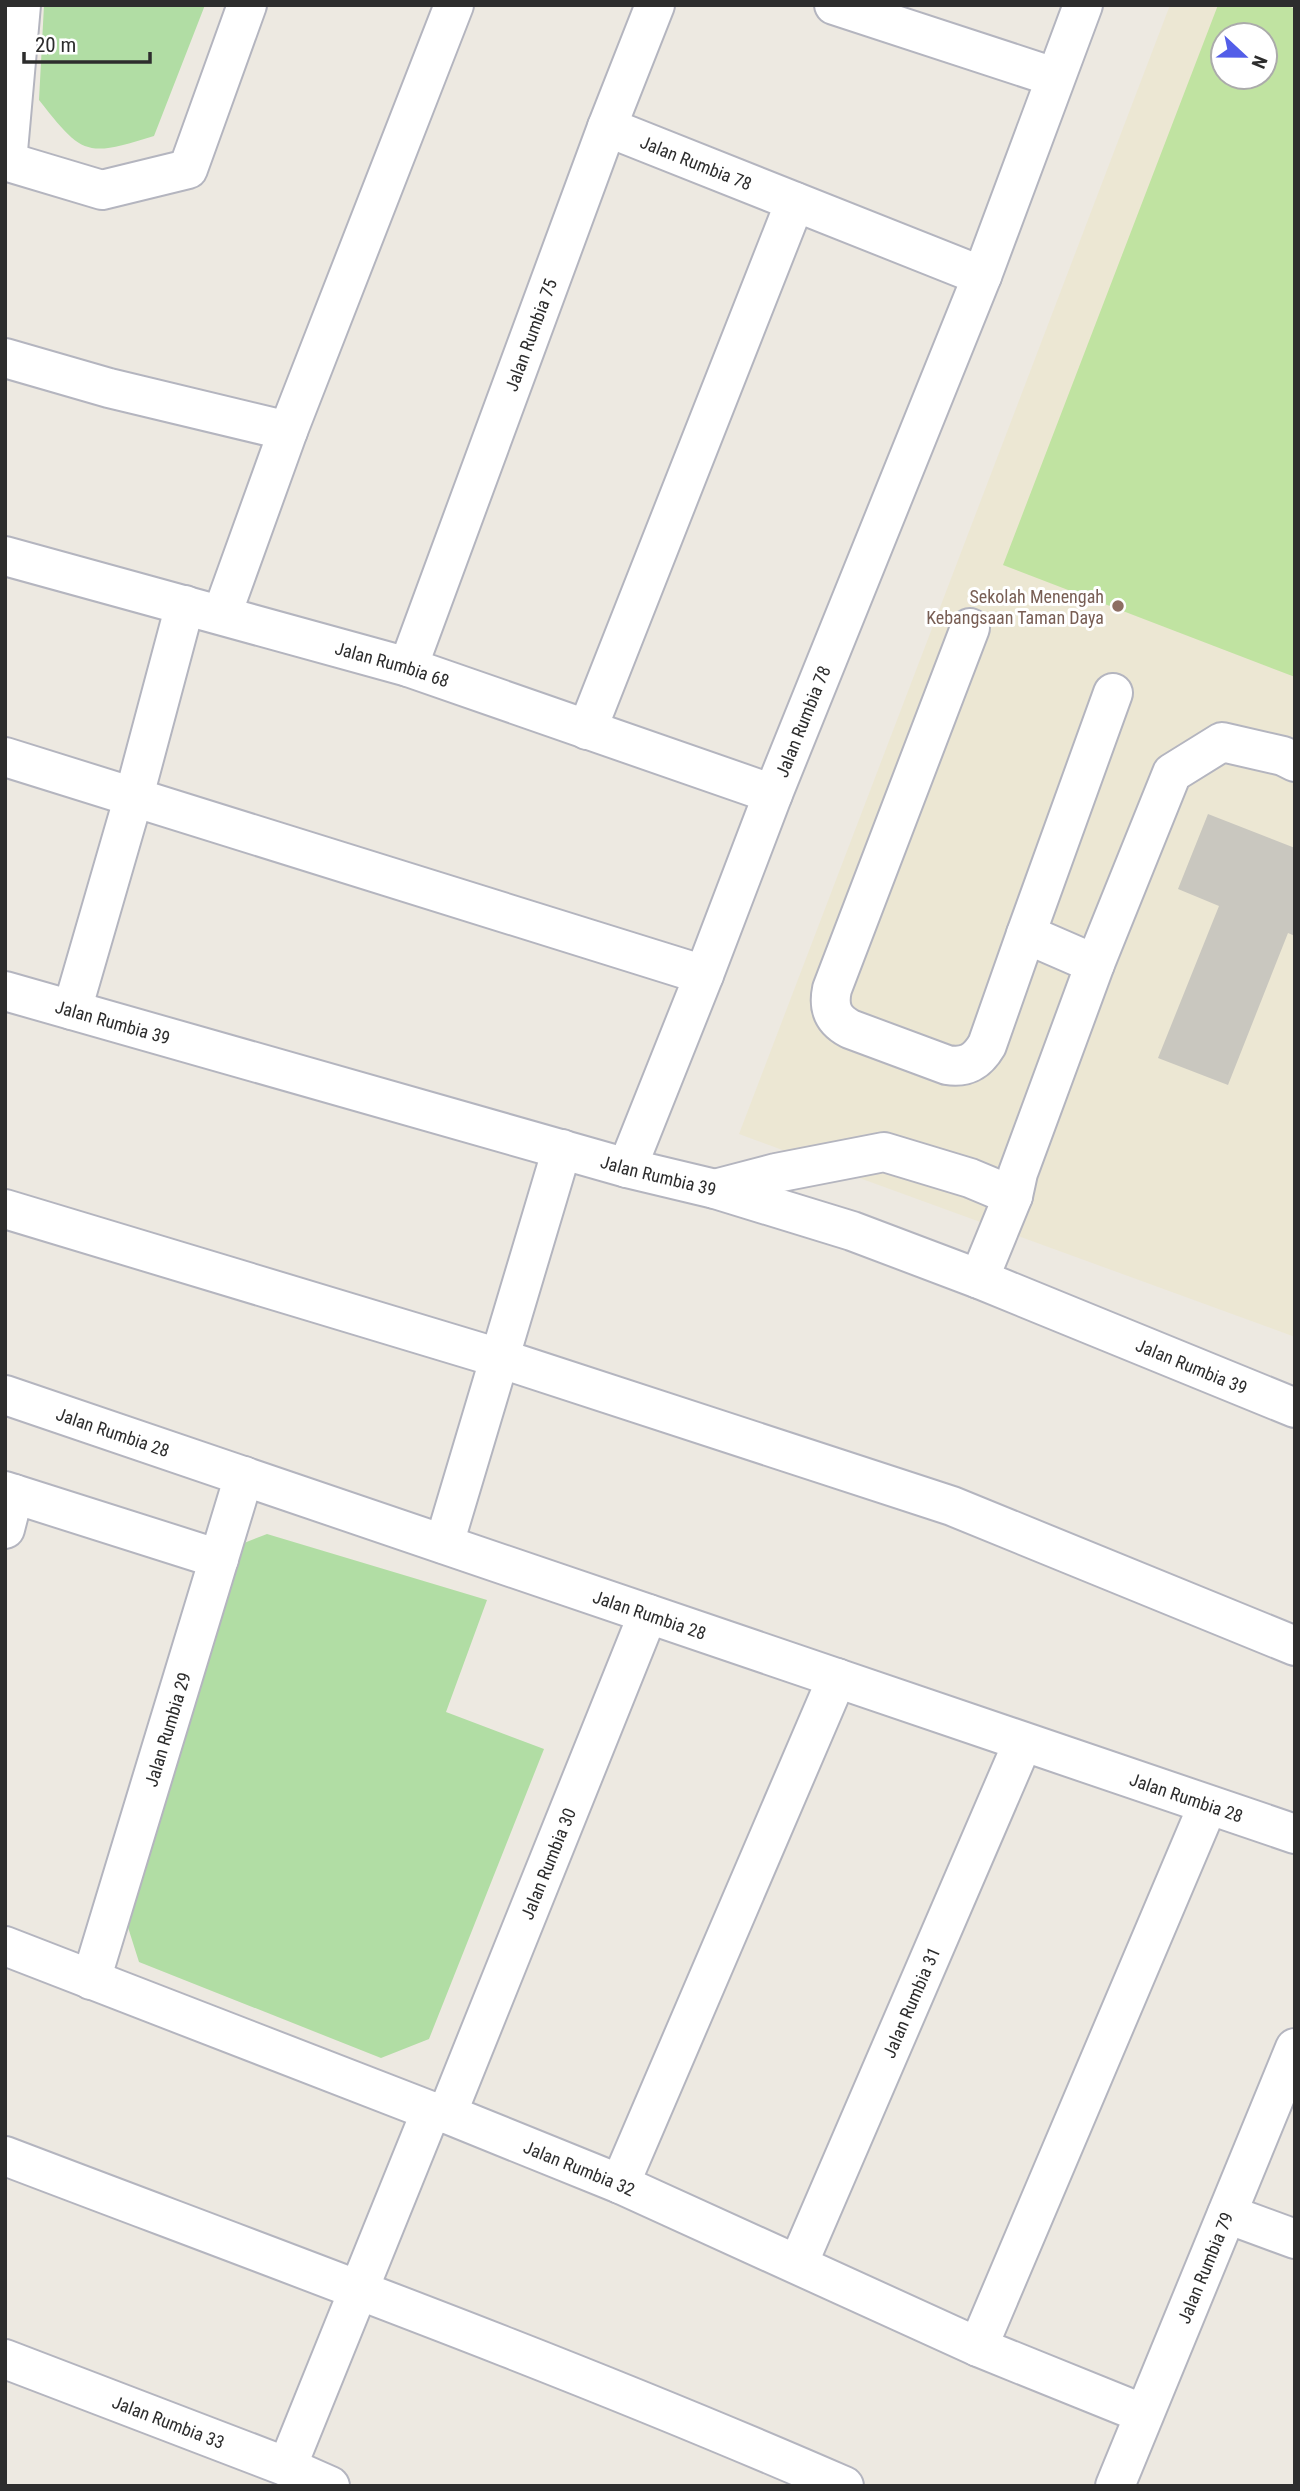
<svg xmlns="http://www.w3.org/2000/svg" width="1300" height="2491" viewBox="0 0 1300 2491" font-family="'Roboto Condensed',sans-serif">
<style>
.education{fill:#ece7d3;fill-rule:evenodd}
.green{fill:#b1dda4}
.pitch{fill:#c0e3a1;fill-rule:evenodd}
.building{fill:#c9c7bf}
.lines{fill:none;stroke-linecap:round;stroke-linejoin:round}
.minor-casing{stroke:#b4b5bf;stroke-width:42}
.minor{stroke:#fff;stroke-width:38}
.education-dot{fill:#8d6e63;stroke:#fff;stroke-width:2.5}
.labels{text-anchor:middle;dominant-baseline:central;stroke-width:6;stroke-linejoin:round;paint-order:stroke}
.street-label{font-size:18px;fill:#2d2d2d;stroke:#fff}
.education-label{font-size:18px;fill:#785e54;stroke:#fff;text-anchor:end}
</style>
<rect width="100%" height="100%" fill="#ede9e1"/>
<!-- education -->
<path class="education" d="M 1170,5 L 1295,5 L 1295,1337 L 739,1134 ZM 1223,35 L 1265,35 L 1265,77 L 1223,77 Z"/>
<!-- green -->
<path class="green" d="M 44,5 L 205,5 L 154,136 C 86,157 83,156 39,100 Z
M 267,1534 L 487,1600 L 446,1712 L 544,1749 L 429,2039 L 381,2058 L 139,1962 L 126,1921 L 239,1545 Z"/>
<!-- pitch -->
<path class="pitch" d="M 1218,5 L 1286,5 L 1295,9 L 1295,677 L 1003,565 ZM 1223,35 L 1265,35 L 1265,77 L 1223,77 Z"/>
<!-- building -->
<path class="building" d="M 1208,814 L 1295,848 L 1295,936 L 1288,933 L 1228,1085 L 1158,1058 L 1219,906 L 1178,889 Z"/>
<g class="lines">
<defs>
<g id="minor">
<path d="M 834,5 L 1054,77"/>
<path id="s1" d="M 607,127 L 982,276"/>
<path d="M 5,161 L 102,190 L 188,169 L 247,5"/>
<path d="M 7,162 L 21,5"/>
<path d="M 5,358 L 109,388 L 288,431"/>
<path id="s2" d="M 5,556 L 408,667 L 773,794"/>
<path d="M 222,614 L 288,431 L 454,5"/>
<path d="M 970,628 L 832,989 C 828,1008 833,1020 850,1029 L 947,1065 C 966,1068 977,1062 987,1045 L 1026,934 L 1095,964"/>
<path id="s3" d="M 408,667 L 607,127 L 655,5"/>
<path d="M 587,730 L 795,202"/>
<path d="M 5,757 L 704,975"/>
<path d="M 1026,934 L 1113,693"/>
<path id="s4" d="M 5,991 L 627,1168 L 715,1189 L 852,1231 L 979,1279 L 1295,1408"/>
<path d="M 72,1010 L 134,796 L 185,605"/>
<path id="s5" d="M 627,1168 L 704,975 L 773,794 L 982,276 L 1083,5"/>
<path d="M 715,1189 L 776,1173 L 884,1152 L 970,1178 L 1013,1196"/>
<path d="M 5,1209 L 499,1358 L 952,1506 L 1295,1646"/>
<path d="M 979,1279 L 1013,1196 L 1018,1173 L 1095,964 L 1172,773 L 1222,742 L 1283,756 L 1295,762"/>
<path id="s6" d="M 5,1395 L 1295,1834"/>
<path d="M 5,1491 L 219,1559"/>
<path d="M 5,1529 L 14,1494"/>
<path d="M 444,1544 L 562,1149"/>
<path id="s7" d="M 5,1946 L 431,2111 L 447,2114 L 620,2184 L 978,2347 L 1144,2414"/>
<path id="s8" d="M 91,1980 L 244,1476"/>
<path id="s9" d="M 447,2114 L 648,1614"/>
<path d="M 5,2156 C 286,2263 569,2366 844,2486"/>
<path d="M 620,2184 L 837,1678"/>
<path d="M 1227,2214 L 1295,2239"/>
<path id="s10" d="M 798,2264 L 1023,1742"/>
<path d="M 978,2347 L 1208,1805"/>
<path id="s11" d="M 5,2359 L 287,2467 L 330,2486"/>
<path d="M 287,2467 L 431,2111"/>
<path id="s12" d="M 1115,2486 L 1295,2048"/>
</g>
</defs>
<!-- minor casing -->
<use href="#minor" class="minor-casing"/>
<!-- minor -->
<use href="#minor" class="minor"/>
</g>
<!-- markers -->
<circle class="education-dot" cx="1118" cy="606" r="7"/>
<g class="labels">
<!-- street labels -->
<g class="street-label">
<text stroke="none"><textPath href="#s1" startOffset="96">Jalan Rumbia 78</textPath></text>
<text stroke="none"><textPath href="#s3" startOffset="354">Jalan Rumbia 75</textPath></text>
<text stroke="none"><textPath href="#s2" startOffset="402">Jalan Rumbia 68</textPath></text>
<text stroke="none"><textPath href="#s5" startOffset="480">Jalan Rumbia 78</textPath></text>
<text stroke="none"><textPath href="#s4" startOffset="112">Jalan Rumbia 39</textPath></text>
<text stroke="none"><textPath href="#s4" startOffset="679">Jalan Rumbia 39</textPath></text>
<text stroke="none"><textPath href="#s4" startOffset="1246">Jalan Rumbia 39</textPath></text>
<text stroke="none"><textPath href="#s6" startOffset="114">Jalan Rumbia 28</textPath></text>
<text stroke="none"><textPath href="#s6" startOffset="681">Jalan Rumbia 28</textPath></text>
<text stroke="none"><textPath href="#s8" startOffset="262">Jalan Rumbia 29</textPath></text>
<text stroke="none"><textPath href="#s6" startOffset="1248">Jalan Rumbia 28</textPath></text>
<text stroke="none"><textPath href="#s9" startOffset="270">Jalan Rumbia 30</textPath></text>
<text stroke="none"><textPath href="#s10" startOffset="285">Jalan Rumbia 31</textPath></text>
<text stroke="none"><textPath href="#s7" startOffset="616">Jalan Rumbia 32</textPath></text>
<text stroke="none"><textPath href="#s12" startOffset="236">Jalan Rumbia 79</textPath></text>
<text stroke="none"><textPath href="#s11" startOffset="175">Jalan Rumbia 33</textPath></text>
</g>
<!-- education labels -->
<g class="education-label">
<text x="1104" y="596">Sekolah Menengah<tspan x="1104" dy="21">Kebangsaan Taman Daya</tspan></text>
</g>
</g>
<!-- border -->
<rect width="1300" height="2491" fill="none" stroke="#2d2d2d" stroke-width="14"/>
<!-- north arrow -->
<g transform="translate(1244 56) rotate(112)"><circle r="33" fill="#ffffff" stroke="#ababab" stroke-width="2"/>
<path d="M0-5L12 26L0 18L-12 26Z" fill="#535ee8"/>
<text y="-10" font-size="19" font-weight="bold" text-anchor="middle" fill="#2d2d2d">N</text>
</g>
<!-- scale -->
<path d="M24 52v10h126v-10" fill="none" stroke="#2d2d2d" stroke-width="3.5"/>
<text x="35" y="52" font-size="21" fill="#2d2d2d" stroke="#ffffff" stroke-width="5" paint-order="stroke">20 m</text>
</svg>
